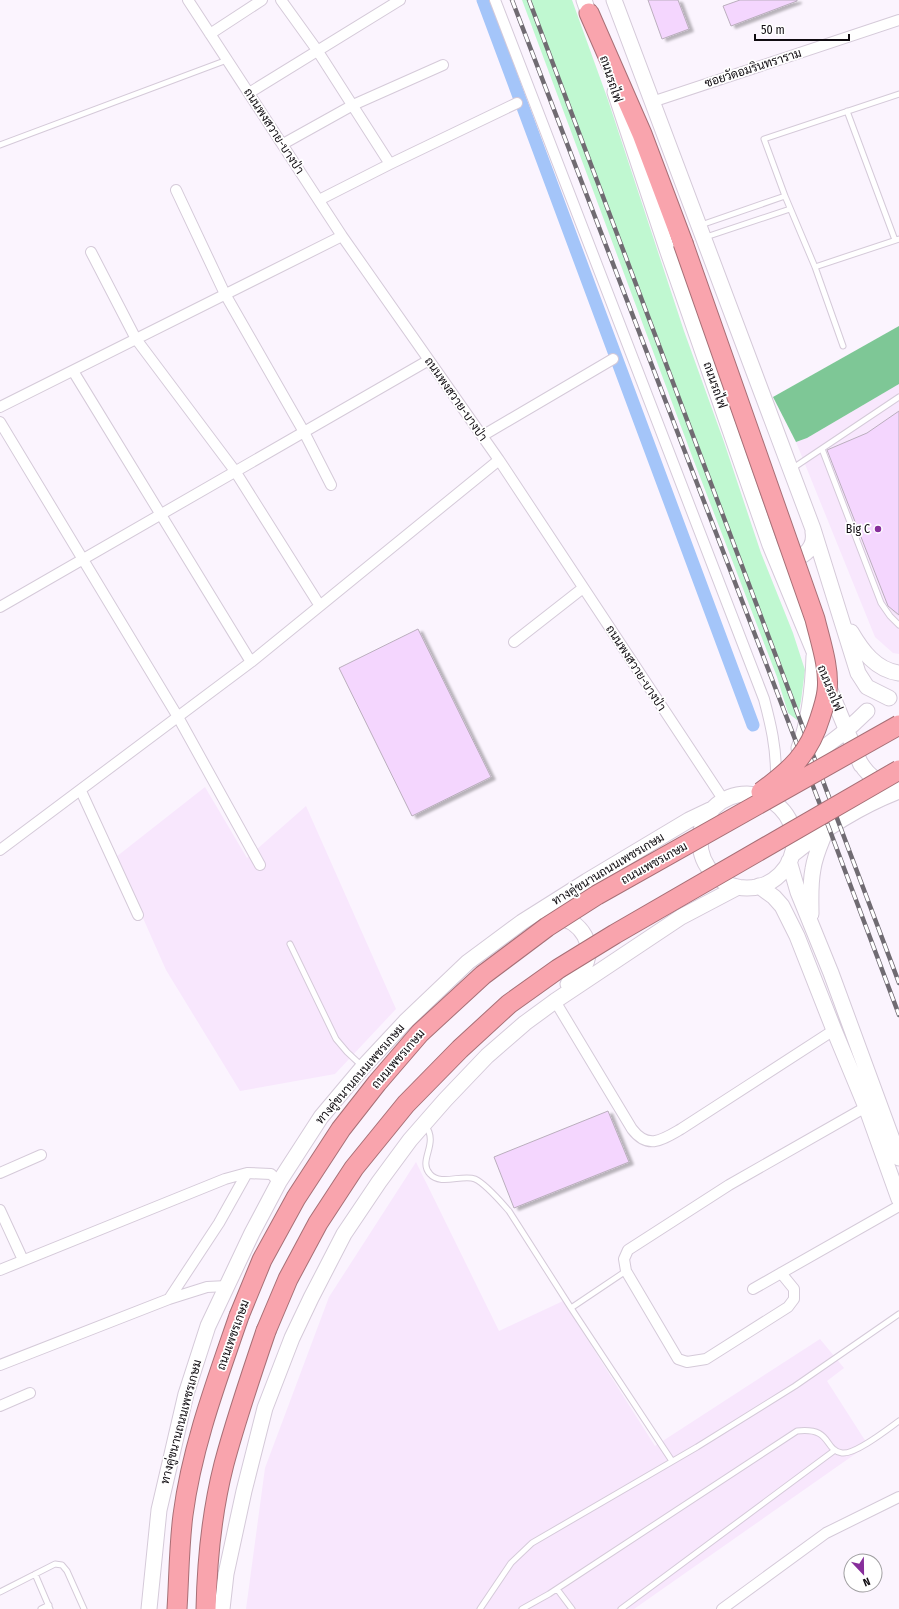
<svg xmlns="http://www.w3.org/2000/svg" width="899" height="1609" viewBox="0 0 899 1609" font-family="'Fira Sans Condensed',Sarabun,sans-serif">
<style>
.built{fill:#f8e7fd}
.green{fill:#c0f8d1}
.forest{fill:#7ec796}
.lines{fill:none;stroke-linecap:round;stroke-linejoin:round}
.canal{stroke:#a4c5f9;stroke-width:13}
.building{fill:#f4d6fe;stroke:#baaebd;filter:url(#shadow)}
.lane-casing{stroke:#d5cad9;stroke-width:7}
.street-casing{stroke:#d5cad9;stroke-width:12}
.secondary-casing{stroke:#d5cad9;stroke-width:17}
.highway-casing{stroke:#a76f76;stroke-width:21}
.lane{stroke:#fff;stroke-width:5}
.street{stroke:#fff;stroke-width:10}
.secondary{stroke:#fff;stroke-width:15}
.highway{stroke:#f9a4ad;stroke-width:19}
.rail-casing{stroke:#706b72;stroke-width:4.5}
.rail{stroke:#fff;stroke-width:3;stroke-dasharray:9;stroke-linecap:butt}
.highway-bridge-casing{stroke:#a76f76;stroke-width:21;stroke-linecap:butt}
.highway-bridge{stroke:#f9a4ad;stroke-width:19}
.poi-dot{fill:#872e9b;stroke:#fff;stroke-width:1.5}
.labels{text-anchor:middle;dominant-baseline:central;stroke-width:3.5;stroke-linejoin:round;paint-order:stroke}
.street-label{font-size:12px;fill:#100c11;stroke:#fff}
.poi-label{font-size:12px;fill:#100c11;stroke:#fff;text-anchor:end}
</style>
<defs>
<filter id="shadow"><feDropShadow dx="4.5" dy="2.5" stdDeviation="1" flood-color="#0004"/></filter>
</defs>
<rect width="100%" height="100%" fill="#fbf4fe"/>
<!-- built -->
<path class="built" d="M 899,384 L 899,654 L 893,653 L 875,637 L 796,442 L 807,438 Z
M 205,787 L 247,858 L 306,806 L 396,1009 L 335,1074 L 240,1091 L 166,970 L 116,857 Z
M 416,1162 L 499,1331 L 563,1301 L 655,1446 L 820,1339 L 844,1368 L 827,1381 L 868,1445 L 634,1609 L 246,1609 L 265,1468 L 329,1297 Z"/>
<!-- green -->
<path class="green" d="M 522,0 L 572,0 L 608,100 L 684,331 L 724,442 L 761,553 L 793,633 L 805,670 L 801,701 L 797,720 L 788,713 L 777,677 L 692,456 Z"/>
<!-- forest -->
<path class="forest" d="M 899,326 L 899,384 L 807,438 L 796,442 L 773,397 Z"/>
<g class="lines">
<!-- canal -->
<path class="canal" d="M 483,0 L 753,725"/>
</g>
<!-- building -->
<path class="building" d="M 648,0 L 678,0 L 689,29 L 662,39 Z
M 740,0 L 797,0 L 797,1 L 731,26 L 723,6 Z
M 899,411 L 899,615 L 888,606 L 827,450 L 867,433 Z
M 418,629 L 491,777 L 412,816 L 339,668 Z
M 608,1111 L 629,1162 L 514,1208 L 494,1157 Z"/>
<g class="lines">
<defs>
<path id="lane" d="M 847,111 L 895,240
M 0,145 L 227,60
M 785,196 L 815,267 L 899,239
M 701,225 L 785,196 L 764,139 L 899,94
M 706,237 L 790,209
M 815,267 L 843,346
M 822,449 L 881,603 L 890,616 L 899,625
M 793,468 L 899,397
M 290,944 L 336,1039 L 347,1052 L 362,1066
M 425,1125 C 440,1144 417,1160 430,1174 C 440,1186 463,1174 475,1179 C 486,1184 501,1202 509,1211 L 571,1308 L 672,1461
M 571,1308 L 626,1271
M 35,1574 L 50,1609
M 557,1589 L 572,1609
M 0,1592 L 55,1564 L 62,1565 L 67,1571 L 84,1609
M 41,1609 L 49,1605
M 480,1609 L 511,1563 L 532,1543 L 697,1447 L 795,1386 L 899,1314
M 522,1609 L 549,1594 L 797,1431 C 833,1427 823,1450 842,1453 C 855,1455 888,1429 899,1421
M 621,1609 L 835,1450"/>
<path id="street" d="M 188,0 L 342,236 L 499,460 L 723,799
M 281,0 L 317,50 L 390,164
M 495,0 L 764,699 C 771,725 776,747 776,774
M 210,34 L 262,0
M 249,93 L 400,0
M 652,102 L 899,20
M 283,144 L 353,105 L 443,65
M 176,190 L 225,294 L 304,432 L 331,485
M 319,200 L 390,164 L 517,103
M 91,252 L 136,339 L 235,471 L 320,606
M 73,371 L 251,662
M 0,407 L 342,236
M 0,422 L 178,717 L 260,865
M 482,436 L 613,359
M 0,607 L 429,360
M 514,642 L 583,588
M 81,791 L 138,915
M 0,850 L 251,662 L 499,460
M 555,1001 L 632,1129 C 648,1150 662,1140 681,1129 L 834,1030
M 0,1173 L 41,1155
M 0,1210 L 23,1260
M 0,1270 L 225,1179 L 247,1173 L 271,1174 L 279,1182
M 781,1273 L 794,1289 L 794,1299 L 788,1307 L 706,1359 L 687,1362 L 678,1359 L 626,1271 L 624,1259 L 628,1250 L 729,1185 L 866,1107
M 753,1289 L 899,1206
M 169,1299 L 219,1223 L 247,1173
M 0,1365 L 169,1299 L 207,1287 L 227,1286
M 0,1406 L 30,1393
M 722,1609 L 826,1533 L 899,1497"/>
<path id="secondary" d="M 584,0 L 592,23
M 614,0 L 813,529 L 858,673 L 867,687 L 889,698
M 615,92 L 667,249 L 770,545 L 861,765
M 783,557 C 800,563 816,549 813,532
M 851,632 C 862,651 876,670 899,673
M 799,748 C 810,719 813,687 814,656
M 857,756 C 864,773 880,787 899,787
M 796,764 C 824,750 845,733 867,711
M700 841a47 47 0 1 1 94 0a47 47 0 1 1-94 0Z
M 792,855 C 824,829 860,806 899,791
M 789,861 L 798,892 L 831,973 L 899,1158
M 759,886 L 774,897 L 782,906 L 797,936 L 834,1030 L 866,1107 L 899,1199
M 811,914 C 811,899 810,884 813,869 C 815,855 821,843 826,830
M 554,916 C 582,921 598,945 582,971 C 578,976 573,980 568,984
M 149,1609 L 159,1510 L 186,1394 L 208,1326 L 252,1233 L 279,1182 L 321,1117 L 363,1067 L 405,1022 L 468,962 L 522,922 L 587,881 L 689,820 L 710,810
M 222,1609 L 226,1574 L 244,1491 L 265,1408 L 292,1338 L 311,1298 L 344,1234 L 379,1182 L 410,1140 L 445,1100 L 487,1056 L 525,1023 L 555,1001 L 681,917 L 738,887"/>
<path id="highway" d="M 589,13 L 642,134 L 683,243
M 177,1609 C 179,1578 179,1546 183,1515 C 192,1446 217,1380 239,1316
M 206,1609 C 207,1561 212,1511 224,1464 C 236,1419 251,1375 266,1331"/>
</defs>
<!-- lane casing -->
<use href="#lane" class="lane-casing"/>
<!-- street casing -->
<use href="#street" class="street-casing"/>
<!-- secondary casing -->
<use href="#secondary" class="secondary-casing"/>
<!-- highway casing -->
<use href="#highway" class="highway-casing"/>
<!-- lane -->
<use href="#lane" class="lane"/>
<!-- street -->
<use href="#street" class="street"/>
<!-- secondary -->
<use href="#secondary" class="secondary"/>
<!-- highway -->
<use href="#highway" class="highway"/>
<defs>
<path id="rail" d="M 512,0 L 829,828 L 899,1015
M 529,0 L 899,983"/>
</defs>
<!-- rail casing -->
<use href="#rail" class="rail-casing"/>
<!-- rail -->
<use href="#rail" class="rail"/>
<defs>
<path id="highway-bridge" d="M 683,243 L 815,619 C 820,640 830,669 827,691 C 826,700 823,709 820,718 C 809,754 791,770 761,792
M 239,1316 L 262,1260 L 296,1198 L 341,1129 L 377,1083 L 420,1033 L 483,975 L 547,927 L 597,895 L 899,725
M 266,1331 L 288,1279 L 318,1223 L 354,1168 L 406,1104 L 460,1049 L 509,1004 L 558,969 L 615,934 L 899,770"/>
</defs>
<!-- highway-bridge casing -->
<use href="#highway-bridge" class="highway-bridge-casing"/>
<!-- highway-bridge -->
<use href="#highway-bridge" class="highway-bridge"/>
</g>
<!-- markers -->
<circle class="poi-dot" cx="878" cy="529" r="4"/>
<g class="labels">
<!-- street labels -->
<g class="street-label">
<text transform="translate(753 68) rotate(-18)">ซอยวัดอมรินทราราม</text>
<text transform="translate(611 79) rotate(72)">ถนนรถไฟ</text>
<text transform="translate(274 131) rotate(57)">ถนนพงสวาย-บางป่า</text>
<text transform="translate(715 385) rotate(71)">ถนนรถไฟ</text>
<text transform="translate(456 399) rotate(55)">ถนนพงสวาย-บางป่า</text>
<text transform="translate(636 668) rotate(57)">ถนนพงสวาย-บางป่า</text>
<text transform="translate(830 688) rotate(68)">ถนนรถไฟ</text>
<text transform="translate(654 863) rotate(-29)">ถนนเพชรเกษม</text>
<text transform="translate(608 869) rotate(-31)">ทางคู่ขนานถนนเพชรเกษม</text>
<text transform="translate(398 1059) rotate(-49)">ถนนเพชรเกษม</text>
<text transform="translate(360 1074) rotate(-49)">ทางคู่ขนานถนนเพชรเกษม</text>
<text transform="translate(233 1335) rotate(-70)">ถนนเพชรเกษม</text>
<text transform="translate(181 1422) rotate(-75)">ทางคู่ขนานถนนเพชรเกษม</text>
</g>
<!-- poi labels -->
<g class="poi-label">
<text x="870" y="529">Big C</text>
</g>
</g>
<!-- north arrow -->
<g transform="translate(863 1573) rotate(158)"><circle r="19" fill="#ffffff" stroke="#9f9ea0"/>
<path d="M0-3L7 15L0 10L-7 15Z" fill="#872e9b"/>
<text y="-6" font-size="11" font-weight="bold" text-anchor="middle" fill="#100c11">N</text>
</g>
<!-- scale -->
<path d="M755 34v6h94v-6" fill="none" stroke="#100c11" stroke-width="2"/>
<text x="761" y="34" font-size="12" fill="#100c11" stroke="#ffffff" stroke-width="3" paint-order="stroke">50 m</text>
</svg>
